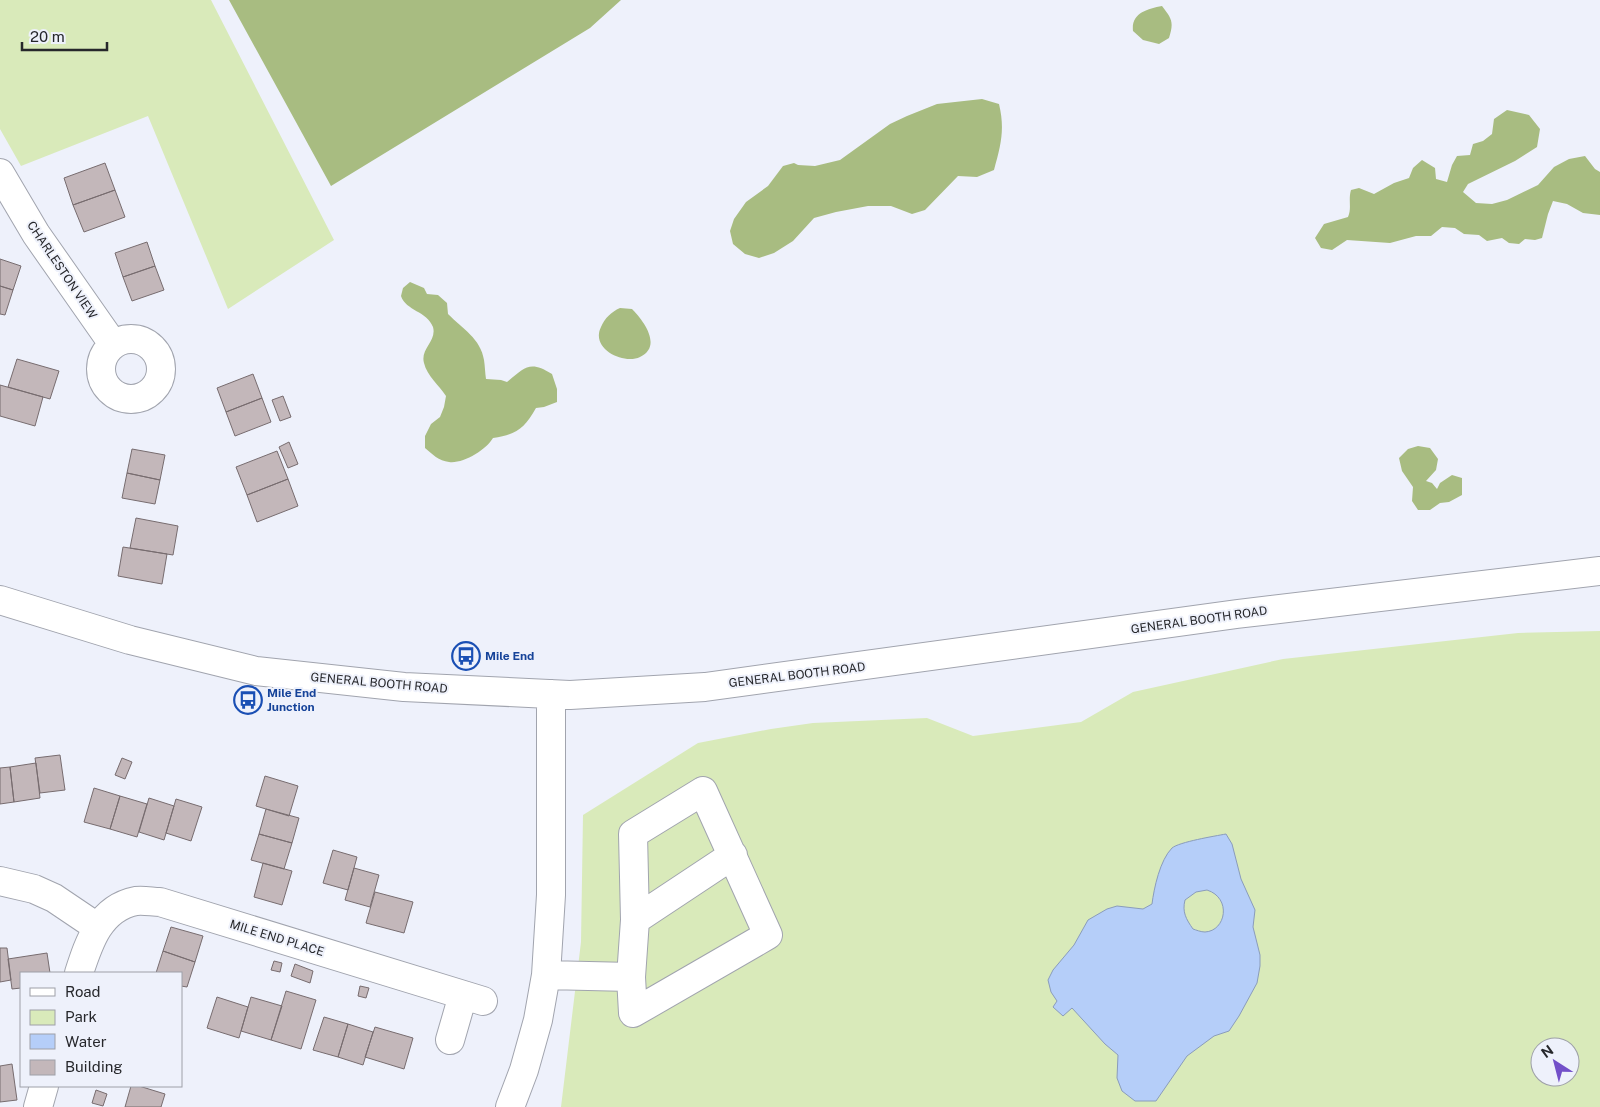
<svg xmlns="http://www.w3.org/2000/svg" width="1600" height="1107" viewBox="0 0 1600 1107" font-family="'Public Sans',sans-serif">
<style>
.green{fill:#d9eaba;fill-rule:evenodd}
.forest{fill:#a8bc81}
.water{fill:#b5cef9;stroke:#8a9cbb;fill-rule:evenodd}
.building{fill:#c3b7ba;stroke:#776c6f}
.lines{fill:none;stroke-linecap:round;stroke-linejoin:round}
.minor-casing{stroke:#a1a4ae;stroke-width:30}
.minor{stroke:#fff;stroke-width:28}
.labels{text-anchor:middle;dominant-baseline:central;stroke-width:4;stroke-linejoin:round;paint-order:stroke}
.street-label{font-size:12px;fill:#26272b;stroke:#eef1fb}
.transit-label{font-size:12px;font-weight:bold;fill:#164399;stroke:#eef1fb;text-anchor:start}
</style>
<rect width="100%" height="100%" fill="#eef1fb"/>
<!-- green -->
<path class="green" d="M 0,0 L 211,0 L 334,240 L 228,309 L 148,116 L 21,166 L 0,129 Z
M 1600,631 L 1600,1107 L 561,1107 L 581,942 L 583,815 L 698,743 L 771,729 L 813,723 L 927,718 L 973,736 L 1081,722 L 1133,692 L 1283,659 L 1518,633 ZM 1540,1047 L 1570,1047 L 1570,1077 L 1540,1077 Z"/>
<!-- forest -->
<path class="forest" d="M 229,0 L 621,0 L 590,28 L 331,186 Z
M 1162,6 C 1172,19 1174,22 1169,38 L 1159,44 L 1143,40 L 1133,31 C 1131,13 1147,9 1162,6 Z
M 982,99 L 999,104 C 1005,129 1001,145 994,170 L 977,177 L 958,176 L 925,210 L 912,214 L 891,206 L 868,206 L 836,212 L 814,218 L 793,241 L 774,253 L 759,258 L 745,254 L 733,244 L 730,231 L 734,219 L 746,202 L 768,186 L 783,166 L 794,163 L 798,165 L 815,166 L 840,160 L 890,124 L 907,116 L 937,104 Z
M 1507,110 L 1529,115 L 1540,129 L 1537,147 L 1515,161 L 1468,184 L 1463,192 L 1476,203 L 1492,204 L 1507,200 L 1538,185 L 1554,167 L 1569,159 L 1585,156 L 1595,169 L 1600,172 L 1600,215 L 1583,213 L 1567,204 L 1553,201 L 1548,214 L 1542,238 L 1535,240 L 1525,239 L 1519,244 L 1509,243 L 1502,238 L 1487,241 L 1479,235 L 1464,234 L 1455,228 L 1442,227 L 1431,236 L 1416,236 L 1390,243 L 1347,240 L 1332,250 L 1321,248 L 1315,238 L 1324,224 L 1348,217 C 1352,208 1348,200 1351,190 L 1359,188 L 1374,194 L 1394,183 L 1409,178 L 1413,168 L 1422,160 L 1435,168 L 1436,179 L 1447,182 L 1452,165 L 1457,156 L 1470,155 L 1473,144 L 1483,141 L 1492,134 L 1494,119 Z
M 410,282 L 424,288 L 427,294 L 438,295 L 447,303 L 448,314 C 462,328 481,339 484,360 C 485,366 485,373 486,379 L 501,380 L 507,382 C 525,367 530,360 552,374 L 557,389 L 557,402 L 544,407 L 536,408 C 524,429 517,434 493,438 C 486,450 463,464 449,462 C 439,461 432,454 425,448 L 425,436 L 431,424 L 440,417 L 444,407 L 446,396 C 439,385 427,376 424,363 C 420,349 437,341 433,327 C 427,311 406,311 401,296 L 403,288 Z
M 620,308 L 632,309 C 643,320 663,346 640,357 C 624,365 590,349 601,327 C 605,318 611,312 620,308 Z
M 1418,446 L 1430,448 L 1438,459 L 1436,470 L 1426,481 L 1432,483 L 1437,489 L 1440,483 L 1452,475 L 1462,478 L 1462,495 L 1449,502 L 1440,503 L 1430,510 L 1418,510 L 1412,501 L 1413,487 L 1402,471 L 1399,458 L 1408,449 Z"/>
<!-- water -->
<path class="water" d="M 1226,834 L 1232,844 L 1241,879 L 1255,910 L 1253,927 L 1260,955 L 1260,966 L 1257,983 L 1239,1016 L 1229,1031 L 1214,1036 L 1187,1056 L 1156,1101 L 1135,1101 L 1122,1091 L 1117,1078 L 1118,1055 L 1105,1044 L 1072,1008 L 1063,1016 L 1053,1007 L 1057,1001 L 1051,992 L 1048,980 L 1053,970 L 1074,945 L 1088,920 L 1107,909 L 1117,906 L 1143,909 L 1152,904 C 1154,888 1160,860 1172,848 C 1179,842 1215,836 1226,834 ZM 1207,890 C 1232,898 1226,931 1205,932 C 1201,932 1196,930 1193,929 C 1186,919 1182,912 1185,900 L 1196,892 Z"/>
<!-- building -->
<path class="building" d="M 105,163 L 115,190 L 73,205 L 64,178 Z
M 115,190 L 125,217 L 84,232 L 73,205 Z
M 147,242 L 155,266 L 123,277 L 115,253 Z
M 0,259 L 21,266 L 13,290 L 0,286 Z
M 155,266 L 164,290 L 132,301 L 123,277 Z
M 0,286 L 13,290 L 5,315 L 0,314 Z
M 17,359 L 59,371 L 50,399 L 8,387 Z
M 253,374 L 262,398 L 226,412 L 217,388 Z
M 0,385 L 43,397 L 35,426 L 0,416 Z
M 283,396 L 291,417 L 280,421 L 272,400 Z
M 262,398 L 271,422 L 235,436 L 226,412 Z
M 289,442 L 298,464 L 288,468 L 279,447 Z
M 132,449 L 165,455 L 160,480 L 127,473 Z
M 277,451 L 288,479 L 247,495 L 236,467 Z
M 127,473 L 160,480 L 155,504 L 122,498 Z
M 288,479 L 298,506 L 257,522 L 247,495 Z
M 136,518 L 178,526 L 173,555 L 130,548 Z
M 123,547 L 167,554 L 162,584 L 118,576 Z
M 60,755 L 65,790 L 40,793 L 35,758 Z
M 122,758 L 132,762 L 125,779 L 115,775 Z
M 36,763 L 40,798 L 14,802 L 10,767 Z
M 10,767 L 14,802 L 0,804 L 0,768 Z
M 265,776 L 298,786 L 289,816 L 256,806 Z
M 94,788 L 120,796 L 110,829 L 84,822 Z
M 120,796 L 147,804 L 137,837 L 110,829 Z
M 149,798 L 174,806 L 164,840 L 139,832 Z
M 176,799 L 202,807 L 191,841 L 166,833 Z
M 266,809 L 299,818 L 292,843 L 259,834 Z
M 259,834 L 292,843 L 284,869 L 251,860 Z
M 333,850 L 357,857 L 348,890 L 323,883 Z
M 263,863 L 292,871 L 282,905 L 254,897 Z
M 354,868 L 379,875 L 370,907 L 345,900 Z
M 375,892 L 413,902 L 404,933 L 366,923 Z
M 171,927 L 203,936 L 195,962 L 163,951 Z
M 0,948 L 7,948 L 11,980 L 0,982 Z
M 163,951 L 195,962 L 187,987 L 181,986 L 181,973 L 156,973 Z
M 47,953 L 50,973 L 21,973 L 21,988 L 12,989 L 8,959 Z
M 274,961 L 282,963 L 280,972 L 271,970 Z
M 295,964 L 313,971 L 310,983 L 291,976 Z
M 360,986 L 369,988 L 366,998 L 358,996 Z
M 286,991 L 316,1000 L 301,1049 L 271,1040 Z
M 217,997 L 248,1007 L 239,1038 L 207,1028 Z
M 251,997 L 282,1006 L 271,1040 L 241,1031 Z
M 324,1017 L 348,1024 L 338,1057 L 313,1050 Z
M 348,1024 L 373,1032 L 363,1065 L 338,1057 Z
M 375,1027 L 413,1038 L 404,1069 L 365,1057 Z
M 12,1064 L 17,1100 L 0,1102 L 0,1066 Z
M 131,1086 L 139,1086 L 165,1094 L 161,1107 L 125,1107 Z
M 96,1090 L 107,1094 L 103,1106 L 92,1103 Z"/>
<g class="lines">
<defs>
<path id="minor" d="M 0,173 L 36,234 L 113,344
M101 369a30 30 0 1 1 60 0a30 30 0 1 1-60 0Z
M 0,600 L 130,640 L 256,671 L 404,687 L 570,695 L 705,687 L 1237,614 L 1600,571
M 0,881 L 34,889 L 54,898 L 97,927
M 635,920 L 733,855
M 79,973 C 89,942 100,908 136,901 C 144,900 153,902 160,902 L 483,1001
M 546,975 L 631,977 L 633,1013 L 768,935 L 703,791 L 633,834 L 635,920 L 631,977
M 450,1040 L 463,995
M 38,1107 L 44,1086
M 510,1107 L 524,1070 L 538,1020 L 546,975 L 551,895 L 551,694"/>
</defs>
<!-- minor casing -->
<use href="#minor" class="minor-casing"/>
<!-- minor -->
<use href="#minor" class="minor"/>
</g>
<!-- icons -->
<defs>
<symbol id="bus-ring" viewBox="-11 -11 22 22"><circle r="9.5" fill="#eef1fb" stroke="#1a4fb4" stroke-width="1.5"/><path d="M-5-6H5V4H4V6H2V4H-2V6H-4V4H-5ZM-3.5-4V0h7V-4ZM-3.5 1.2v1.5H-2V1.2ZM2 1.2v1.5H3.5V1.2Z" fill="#1a4fb4"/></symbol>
</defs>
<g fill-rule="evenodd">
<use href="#bus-ring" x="450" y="640" width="32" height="32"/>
<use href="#bus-ring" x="232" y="684" width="32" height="32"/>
</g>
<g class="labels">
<!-- street labels -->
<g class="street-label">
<text transform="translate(62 270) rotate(56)">CHARLESTON VIEW</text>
<text transform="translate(1199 620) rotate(-8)">GENERAL BOOTH ROAD</text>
<text transform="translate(797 675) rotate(-7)">GENERAL BOOTH ROAD</text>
<text transform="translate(379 683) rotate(5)">GENERAL BOOTH ROAD</text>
<text transform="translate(277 938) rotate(17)">MILE END PLACE</text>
</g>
<!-- transit labels -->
<g class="transit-label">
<text x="485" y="656">Mile End</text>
<text x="267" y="693">Mile End<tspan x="267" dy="14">Junction</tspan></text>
</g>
</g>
<!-- legend -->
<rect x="20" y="972" width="162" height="115" fill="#eef1fb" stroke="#9ea0a8"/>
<rect x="30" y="988" width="25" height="8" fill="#ffffff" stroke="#9ea0a8"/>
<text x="65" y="997" font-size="15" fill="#26272b">Road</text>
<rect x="30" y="1010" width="25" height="15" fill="#d9eaba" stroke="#9ea0a8"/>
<text x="65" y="1022" font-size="15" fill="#26272b">Park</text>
<rect x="30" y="1034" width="25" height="15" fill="#b5cef9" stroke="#9ea0a8"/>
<text x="65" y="1047" font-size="15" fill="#26272b">Water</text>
<rect x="30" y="1060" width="25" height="15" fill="#c3b7ba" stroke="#9ea0a8"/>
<text x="65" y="1072" font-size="15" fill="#26272b">Building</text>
<!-- north arrow -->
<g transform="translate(1555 1062) rotate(324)"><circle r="24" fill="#eef1fb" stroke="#9ea0a8"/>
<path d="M0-4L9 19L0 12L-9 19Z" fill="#7350c9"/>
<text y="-8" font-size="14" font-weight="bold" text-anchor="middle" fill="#26272b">N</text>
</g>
<!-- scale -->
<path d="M22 42v8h85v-8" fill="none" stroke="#26272b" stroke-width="2.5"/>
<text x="30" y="42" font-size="15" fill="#26272b" stroke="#eef1fb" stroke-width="4" paint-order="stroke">20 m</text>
</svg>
